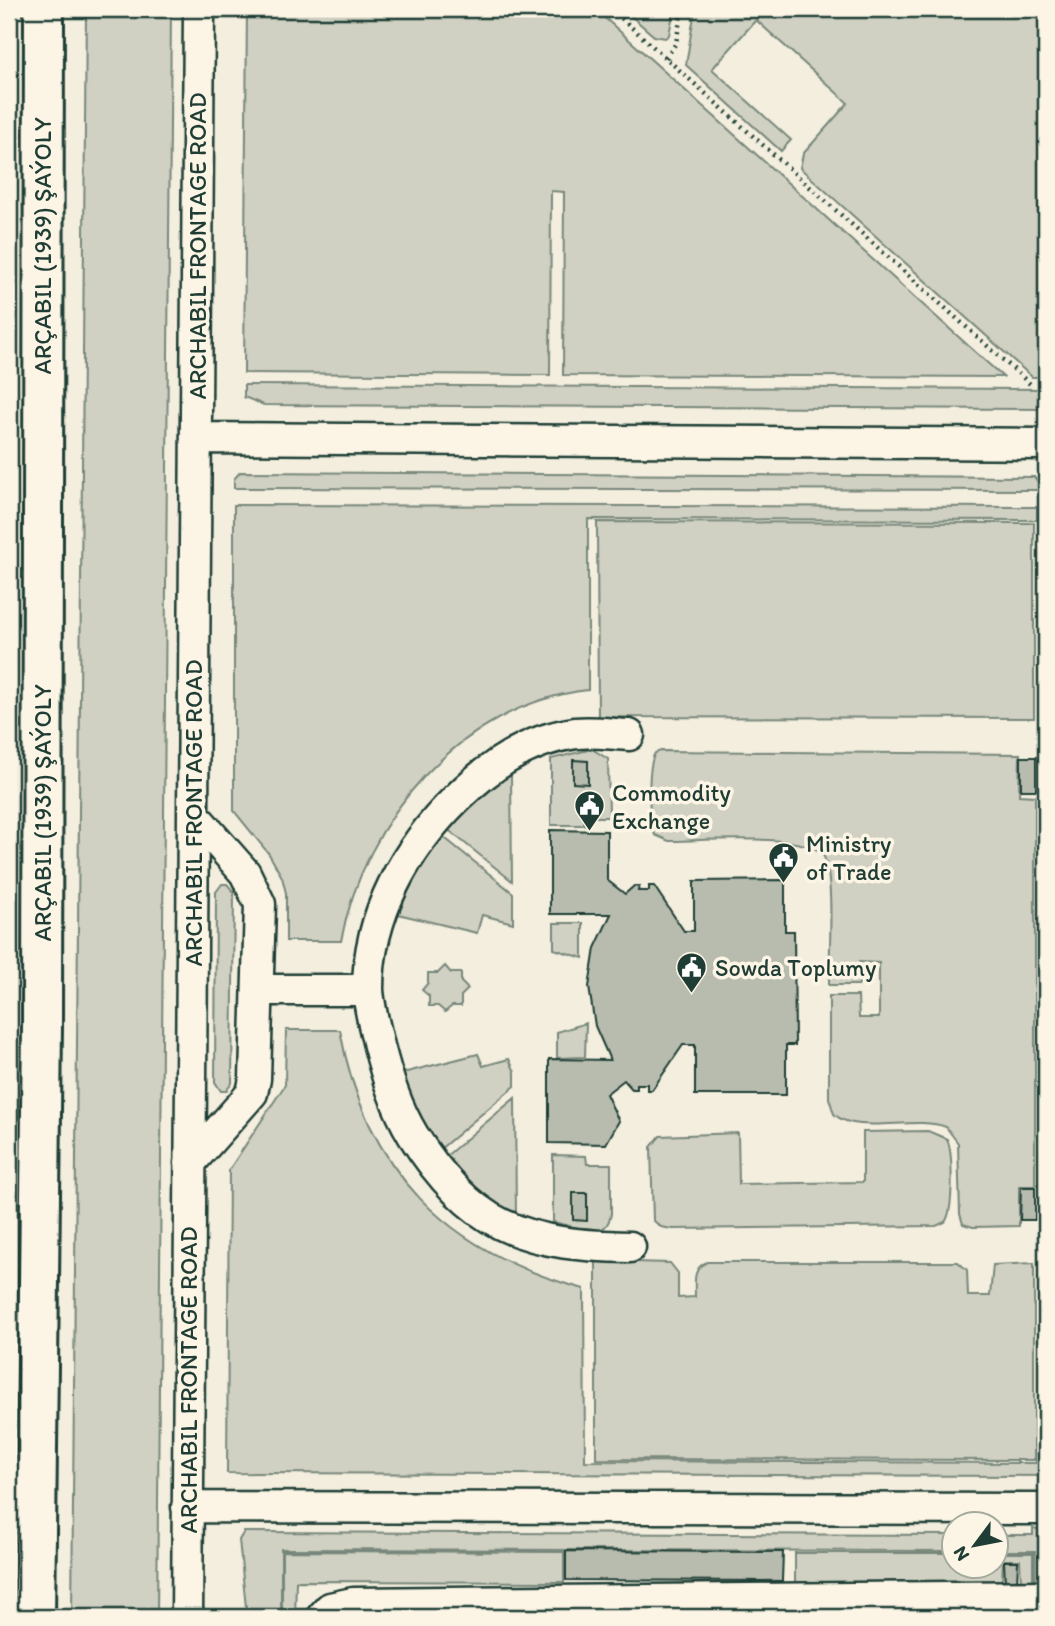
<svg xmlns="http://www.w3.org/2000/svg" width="1055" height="1626" viewBox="0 0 1055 1626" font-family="Itim,sans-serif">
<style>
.green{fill:#d0d1c2;stroke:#78877b;stroke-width:2}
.building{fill:#b8bcae;stroke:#1f3d34;stroke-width:2}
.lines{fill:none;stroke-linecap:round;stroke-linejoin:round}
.minor-casing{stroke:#1f3d34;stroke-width:35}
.major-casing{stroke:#1f3d34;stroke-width:44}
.path{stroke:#1f3d34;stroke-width:4.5;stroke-dasharray:2 5;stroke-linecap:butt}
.minor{stroke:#fcf5e5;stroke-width:30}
.major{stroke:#fcf5e5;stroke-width:38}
.labels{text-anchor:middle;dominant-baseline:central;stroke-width:7;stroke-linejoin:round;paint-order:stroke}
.street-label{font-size:24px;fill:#1f3d34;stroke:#fcf5e5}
.poi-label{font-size:24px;fill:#1f3d34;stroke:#fcf5e5;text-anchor:start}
</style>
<rect width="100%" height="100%" fill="#f3eede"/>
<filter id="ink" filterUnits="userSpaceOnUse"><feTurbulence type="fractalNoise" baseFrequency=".0143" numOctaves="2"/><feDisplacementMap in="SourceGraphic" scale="14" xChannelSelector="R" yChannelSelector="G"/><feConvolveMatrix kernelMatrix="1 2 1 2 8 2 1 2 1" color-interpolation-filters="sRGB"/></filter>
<g filter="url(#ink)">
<!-- green -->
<path class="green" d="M 86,9 L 171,9 L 157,1617 L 72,1617 Z
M 247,9 L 595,9 L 1003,377 L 563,375 L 564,192 L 551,191 L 550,375 L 244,373 Z
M 623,9 L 674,9 L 669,35 L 665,38 L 654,36 Z
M 695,9 L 1046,9 L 1046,377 L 1032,377 L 800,168 L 803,154 L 848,103 L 756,20 L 712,69 L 791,140 L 781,151 L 686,65 Z
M 244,385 L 1046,389 L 1046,409 L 264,405 L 244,397 Z
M 240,472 L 1034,477 L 1045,490 L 234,488 L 234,479 Z
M 9,505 L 12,687 L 9,1074 Z
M 234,505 L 1037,507 L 1037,520 L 588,519 L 588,690 C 459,705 364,820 341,941 L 286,941 L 286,893 L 282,877 L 269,854 L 234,811 Z
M 597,522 L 1034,523 L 1034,718 L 598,717 Z
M 592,749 L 608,759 L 609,817 L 584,817 L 584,825 L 551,825 L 551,759 Z
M 661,751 L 1020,754 L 1019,795 L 1035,796 L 1035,1186 L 1019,1186 L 1019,1226 L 973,1227 L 963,1224 L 960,1214 L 958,1143 L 946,1127 C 915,1115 857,1136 834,1114 L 829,1098 L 829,996 L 858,996 L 859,1018 L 879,1018 L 879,963 L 859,962 L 859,985 L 829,985 C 829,957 835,876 823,855 C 808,832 698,841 669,841 L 655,835 C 648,821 647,767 655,753 Z
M 511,773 L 512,881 L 446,828 Z
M 441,835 L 513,893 L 513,923 L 482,915 L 477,933 L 398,914 L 416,872 Z
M 222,884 L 227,884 L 234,892 L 232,1083 L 226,1091 L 221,1091 L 215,1082 L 216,892 Z
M 554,923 L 583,923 L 583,958 L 554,949 Z
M 445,966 L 451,973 L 461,973 L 461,982 L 468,989 L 461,996 L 461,1006 L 452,1006 L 445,1012 L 438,1006 L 429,1006 L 429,996 L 422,990 L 428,983 L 428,973 L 438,973 Z
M 586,1023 L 585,1057 L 557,1058 L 557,1032 Z
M 286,1030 L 340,1030 C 365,1171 448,1253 584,1289 L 585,1461 L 1036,1463 L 1037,1418 L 1046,1418 L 1046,1476 L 227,1473 L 229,1170 L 285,1085 Z
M 478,1054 L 483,1066 L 509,1059 L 515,1072 L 515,1086 L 439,1150 L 419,1120 L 399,1074 Z
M 515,1098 L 516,1217 L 481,1193 L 445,1157 Z
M 863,1132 L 928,1131 L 947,1139 C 953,1152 954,1211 945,1222 L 936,1226 L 672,1229 L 661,1227 L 653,1220 L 651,1147 L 660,1136 L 738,1133 L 739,1184 L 863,1182 Z
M 553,1155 L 586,1156 L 587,1164 L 611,1164 L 611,1214 C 609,1224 605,1229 595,1232 L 553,1222 Z
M 596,1261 L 670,1263 L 678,1273 L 678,1298 L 695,1297 C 695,1282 692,1268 707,1262 L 958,1262 L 967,1270 L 968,1296 L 990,1296 L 993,1265 L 1034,1263 L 1034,1460 L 596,1459 Z
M 1033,1528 C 1053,1530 1046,1558 1046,1573 L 1035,1583 L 1035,1551 L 996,1551 L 996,1535 L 1033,1535 Z
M 244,1532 L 953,1535 L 954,1551 L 281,1549 L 281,1617 L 247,1617 L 239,1540 Z
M 282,1551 L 564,1552 L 564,1582 L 296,1581 L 295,1617 L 282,1617 Z
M 795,1553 L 953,1553 L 954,1566 L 996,1566 L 996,1553 L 1033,1553 L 1033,1583 L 1021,1583 L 1020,1560 L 1003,1560 L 1002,1583 L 795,1582 Z
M 908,1612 L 1012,1613 L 1012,1617 L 908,1617 Z"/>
<!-- building -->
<path class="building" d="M 1021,757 L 1036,757 L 1036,790 L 1021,790 Z
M 573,760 L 588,761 L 588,784 L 573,783 Z
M 550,830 L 607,831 L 607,880 L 625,894 L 634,886 L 639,886 L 638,891 L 649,891 L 649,886 L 654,886 L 684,931 L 694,931 L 694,881 L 785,880 L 785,931 L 794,931 L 795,1045 L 786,1045 L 786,1095 L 695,1095 L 695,1045 L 683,1045 L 652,1090 L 647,1090 L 647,1084 L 637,1084 L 637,1089 L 632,1089 L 624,1080 L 606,1094 L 619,1121 L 606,1144 L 549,1143 L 549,1059 L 610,1060 L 595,1026 L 589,987 L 595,948 L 611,914 L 550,914 Z
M 1021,1187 L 1035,1187 L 1035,1220 L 1020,1220 Z
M 573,1193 L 587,1193 L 587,1221 L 573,1220 Z
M 566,1551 L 783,1552 L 782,1581 L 566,1580 Z
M 1004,1561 L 1018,1561 L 1017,1583 L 1005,1583 Z
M 613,1616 L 742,1616 L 742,1617 L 613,1617 Z"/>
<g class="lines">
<defs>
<path id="minor" d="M 196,438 L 1046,444
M 629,735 C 612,734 593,731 576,733 C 530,739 489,766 457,798 C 406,848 368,915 368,989 C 369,1008 375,1028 379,1046 C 387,1077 396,1107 413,1135 C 435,1170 463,1205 501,1224 C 542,1244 586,1246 630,1247
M 258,990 L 368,990
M 190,1163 L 252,1093 L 255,1079 L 260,904 L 245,873 L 193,814
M 187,1507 L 1046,1509
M 187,1617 L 199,9
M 322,1617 L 330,1608 L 353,1603 L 1046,1596"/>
<path id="major" d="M 35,1617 L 42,1027 L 44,9"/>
</defs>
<!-- minor casing -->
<use href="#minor" class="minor-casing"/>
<!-- major casing -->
<use href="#major" class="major-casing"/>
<!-- path -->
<path class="path" d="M 611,9 L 1030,384
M 666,58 L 676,43 L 682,9"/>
<!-- minor -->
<use href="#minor" class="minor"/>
<!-- major -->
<use href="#major" class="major"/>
</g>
</g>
<!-- icons -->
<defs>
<symbol id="civic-pin" viewBox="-11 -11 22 30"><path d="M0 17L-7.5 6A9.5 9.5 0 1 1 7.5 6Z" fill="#1f3d34" stroke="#fcf5e5"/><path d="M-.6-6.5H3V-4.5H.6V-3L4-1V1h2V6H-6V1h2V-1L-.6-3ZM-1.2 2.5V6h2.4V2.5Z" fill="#fff"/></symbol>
</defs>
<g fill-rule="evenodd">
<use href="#civic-pin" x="572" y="788" width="35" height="47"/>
<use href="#civic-pin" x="766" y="840" width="35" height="47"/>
<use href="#civic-pin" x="674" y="950" width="35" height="47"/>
</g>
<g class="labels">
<!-- street labels -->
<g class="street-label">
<text transform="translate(42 246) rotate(-90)">ARÇABIL (1939) ŞAÝOLY</text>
<text transform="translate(197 246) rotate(-90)">ARCHABIL FRONTAGE ROAD</text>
<text transform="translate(42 813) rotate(-90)">ARÇABIL (1939) ŞAÝOLY</text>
<text transform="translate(193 813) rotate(-90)">ARCHABIL FRONTAGE ROAD</text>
<text transform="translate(188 1380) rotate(-90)">ARCHABIL FRONTAGE ROAD</text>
</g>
<!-- poi labels -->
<g class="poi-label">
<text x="612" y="792">Commodity<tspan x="612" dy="28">Exchange</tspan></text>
<text x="806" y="843">Ministry<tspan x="806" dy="28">of Trade</tspan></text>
<text x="715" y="967">Sowda Toplumy</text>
</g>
</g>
<!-- margin -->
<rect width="1055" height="1626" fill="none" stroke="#fcf5e5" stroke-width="35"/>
<rect x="18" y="18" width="1020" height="1591" fill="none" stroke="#1f3d34" stroke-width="2.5" filter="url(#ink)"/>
<!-- north arrow -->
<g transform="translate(975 1545) rotate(238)"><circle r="33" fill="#fcf5e5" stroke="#a4ab9e" stroke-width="2"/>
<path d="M0-5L12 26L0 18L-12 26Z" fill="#1f3d34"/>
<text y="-10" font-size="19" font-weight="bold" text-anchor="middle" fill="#1f3d34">N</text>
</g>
</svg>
